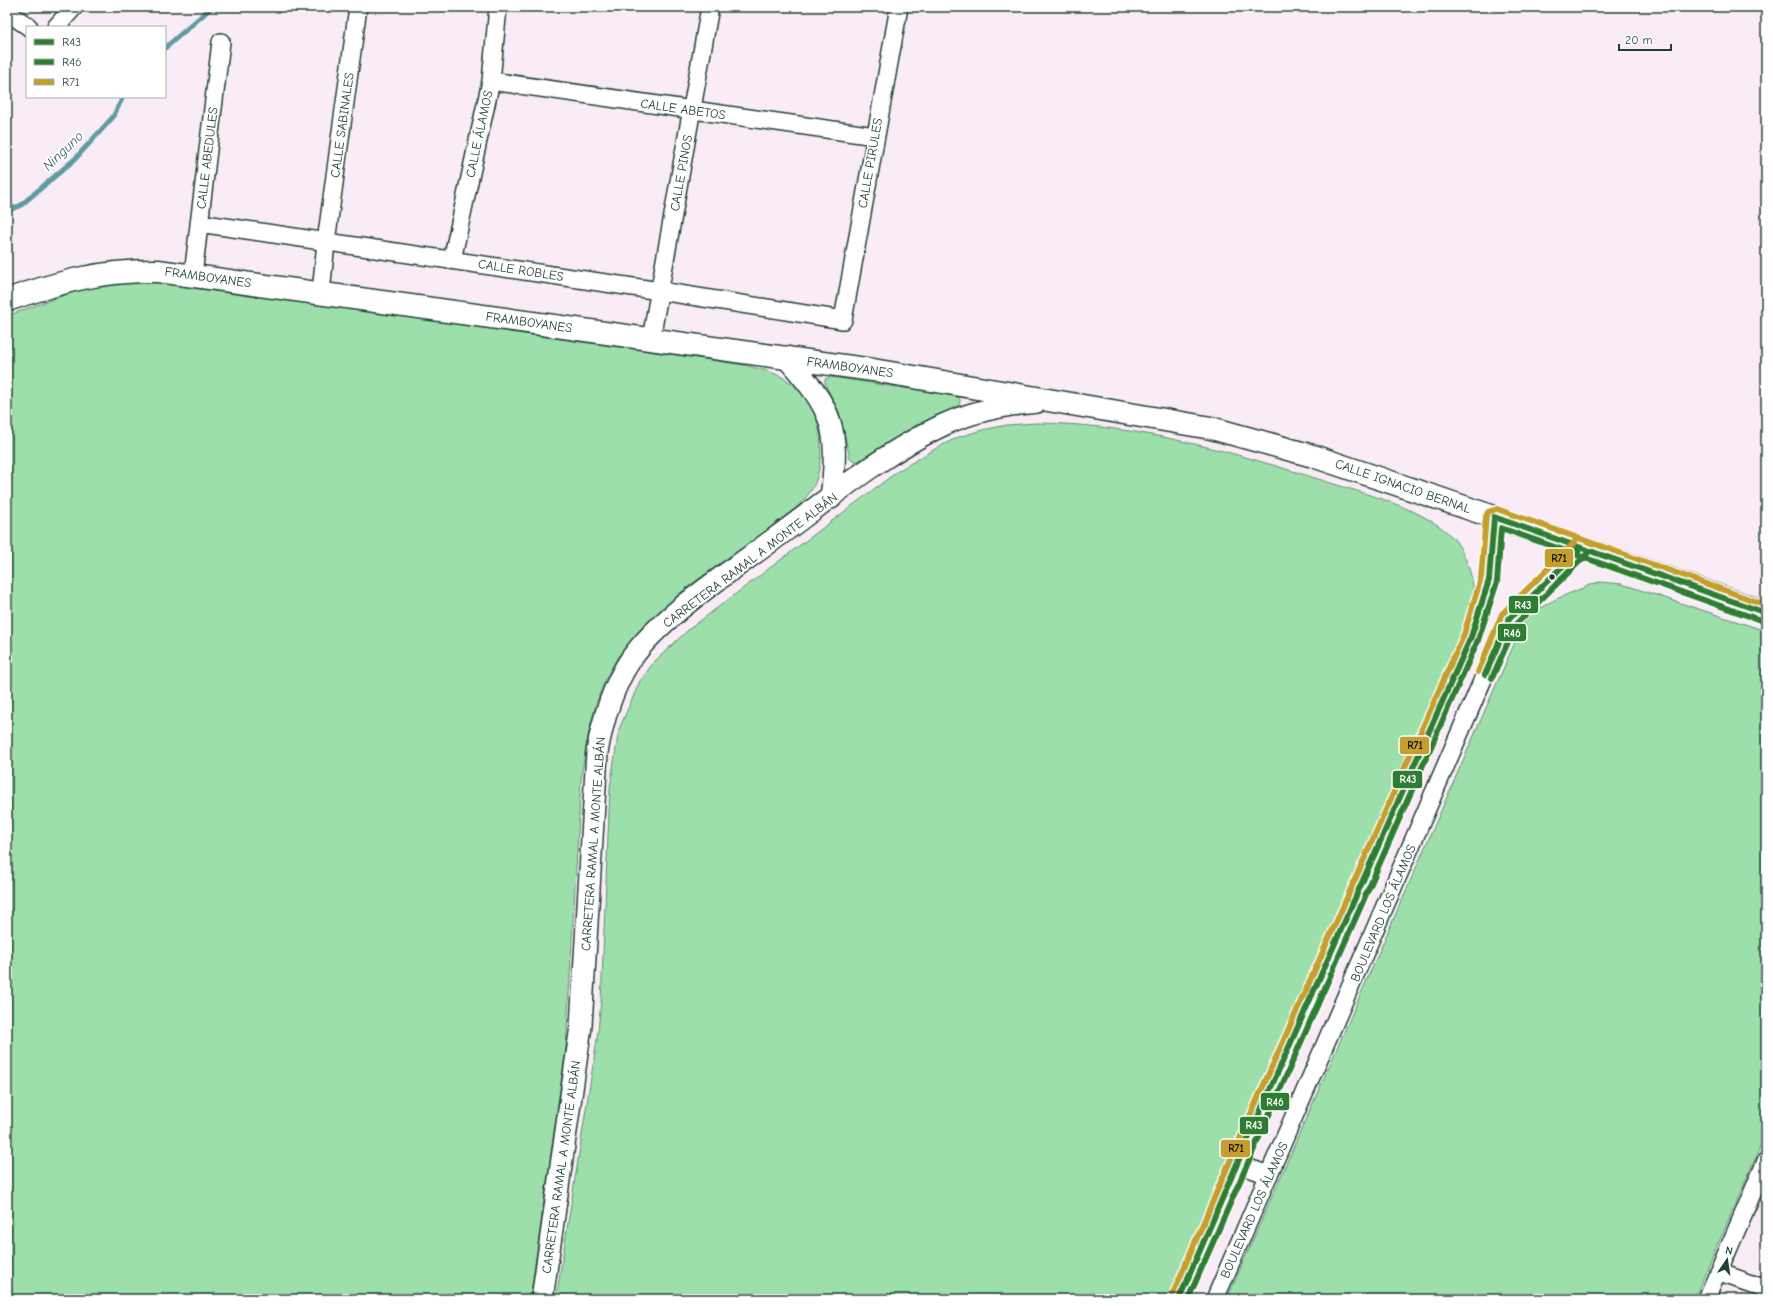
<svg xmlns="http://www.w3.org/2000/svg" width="1773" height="1306" viewBox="0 0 1773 1306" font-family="'Comic Neue',sans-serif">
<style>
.green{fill:#9ddfaa;stroke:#5e8e6f}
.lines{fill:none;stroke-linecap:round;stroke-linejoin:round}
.stream{stroke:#5f9ba0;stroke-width:5}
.minor-casing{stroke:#1f3d34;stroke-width:20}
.tertiary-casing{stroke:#1f3d34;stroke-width:24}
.secondary-casing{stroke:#1f3d34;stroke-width:25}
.minor{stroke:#fff;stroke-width:17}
.tertiary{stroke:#fff;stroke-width:21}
.secondary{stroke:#fff;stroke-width:22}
.bus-1-casing{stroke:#fff;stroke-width:9}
.bus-2-casing{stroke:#fff;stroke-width:9}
.bus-3-casing{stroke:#fff;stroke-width:9}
.bus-1{stroke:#2e7d32;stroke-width:6}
.bus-2{stroke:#2e7d32;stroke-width:6}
.bus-3{stroke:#c49f2f;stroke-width:6}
.bus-dot{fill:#1f3d34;stroke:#fff;stroke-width:1.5}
.labels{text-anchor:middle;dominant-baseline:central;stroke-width:3.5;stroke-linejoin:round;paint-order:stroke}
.street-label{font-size:13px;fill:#1f3d34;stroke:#fff}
.water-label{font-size:14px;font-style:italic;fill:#3a6461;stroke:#fff}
.line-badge{stroke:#fff;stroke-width:1.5}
.badge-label{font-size:11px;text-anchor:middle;font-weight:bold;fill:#fff}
.pale-badge-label{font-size:11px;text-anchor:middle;font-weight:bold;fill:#111}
</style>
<rect width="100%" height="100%" fill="#faecf6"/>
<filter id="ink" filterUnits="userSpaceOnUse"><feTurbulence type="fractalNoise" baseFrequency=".025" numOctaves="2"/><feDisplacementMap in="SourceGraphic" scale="8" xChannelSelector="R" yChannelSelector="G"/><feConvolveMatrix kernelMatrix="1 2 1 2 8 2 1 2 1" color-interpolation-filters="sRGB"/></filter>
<g filter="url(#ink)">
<!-- green -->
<path class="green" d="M 140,279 L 215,285 L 743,365 C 779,373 796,378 814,413 C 824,432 823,475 810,492 C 798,510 777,522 760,535 C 714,569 657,603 623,650 C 595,688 587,734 581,780 L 566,1047 L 530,1299 L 7,1299 L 7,521 L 10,497 L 7,498 L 7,316 C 50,300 94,282 140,279 Z
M 831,377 L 956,396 L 960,399 L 960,402 L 958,406 L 915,427 L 856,462 L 850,458 L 839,412 L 825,384 L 825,379 Z
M 1037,423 C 1140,424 1240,454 1337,485 C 1371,495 1427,511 1452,537 C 1466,551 1477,587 1474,607 C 1472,615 1469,623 1467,630 L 1170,1299 L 556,1299 L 597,1040 L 601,1002 L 610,788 L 619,729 L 640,681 L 654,662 L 688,630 L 898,471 L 940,446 L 959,437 L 982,430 L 1007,425 Z
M 1600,582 L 1622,584 L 1766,631 L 1766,1134 L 1694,1299 L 1227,1299 L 1522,626 C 1537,603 1568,595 1592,584 Z"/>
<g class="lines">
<!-- stream -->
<path class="stream" d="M 165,48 L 212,7
M 7,210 L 20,206 L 75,159 L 113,117 L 123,97"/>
<defs>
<path id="minor" d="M 7,12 L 29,27
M 56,27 L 74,7
M 491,81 L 875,136
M 199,223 L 660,291 L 843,320 L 899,7
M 452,260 L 491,81 L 498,7
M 193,275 L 221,42
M 321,293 L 326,242 L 358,7
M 651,339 L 710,7
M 1237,1164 L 1269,1175
M 1718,1272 L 1766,1289
M 1179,1299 L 1237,1164 L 1471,637 L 1489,580 L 1494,517
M 1215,1299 L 1509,619 L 1581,548
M 1707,1299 L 1766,1161"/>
<path id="tertiary" d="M 786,357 C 833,410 840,427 831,498
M 542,1299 L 581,1026 L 597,752 C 603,719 612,687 631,659 C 662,615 730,572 774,539 C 826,501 883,453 941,426 C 972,411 1003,405 1037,402"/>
<path id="secondary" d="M 7,300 C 60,282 101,270 158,271 L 873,370 L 1211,428 L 1313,456 L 1494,517 L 1766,613"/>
</defs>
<!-- minor casing -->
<use href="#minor" class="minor-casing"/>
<!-- tertiary casing -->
<use href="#tertiary" class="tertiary-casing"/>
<!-- secondary casing -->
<use href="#secondary" class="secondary-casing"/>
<!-- minor -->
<use href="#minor" class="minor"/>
<!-- tertiary -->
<use href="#tertiary" class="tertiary"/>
<!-- secondary -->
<use href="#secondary" class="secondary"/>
<defs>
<path id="bus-1" d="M 1485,675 L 1509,619 L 1581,548
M 1179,1299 L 1237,1164 L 1471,637 L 1489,580 L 1494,517 L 1766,613"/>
<path id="bus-2" d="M 1492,678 L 1516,624 L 1587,554
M 1188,1299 L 1478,640 L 1497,582 L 1501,528 L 1763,621"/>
<path id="bus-3" d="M 1478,672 L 1502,614 L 1575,542
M 1172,1296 L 1230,1161 L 1464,634 L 1481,578 L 1486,516 L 1488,512 L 1497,509 L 1766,605"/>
</defs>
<!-- bus-1 casing -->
<use href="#bus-1" class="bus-1-casing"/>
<!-- bus-2 casing -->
<use href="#bus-2" class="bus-2-casing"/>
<!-- bus-3 casing -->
<use href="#bus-3" class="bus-3-casing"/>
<!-- bus-1 -->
<use href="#bus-1" class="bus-1"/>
<!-- bus-2 -->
<use href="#bus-2" class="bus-2"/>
<!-- bus-3 -->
<use href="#bus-3" class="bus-3"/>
</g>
</g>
<!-- markers -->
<circle class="bus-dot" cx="1552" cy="577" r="3.5"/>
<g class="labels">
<!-- street labels -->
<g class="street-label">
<text transform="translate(683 109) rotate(8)">CALLE ABETOS</text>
<text transform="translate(342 125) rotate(-82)">CALLE SABINALES</text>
<text transform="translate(479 134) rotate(-78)">CALLE ÁLAMOS</text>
<text transform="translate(207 158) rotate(-83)">CALLE ABEDULES</text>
<text transform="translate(870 163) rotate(-80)">CALLE PIRULES</text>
<text transform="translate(681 173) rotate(-80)">CALLE PINOS</text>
<text transform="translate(521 270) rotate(9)">CALLE ROBLES</text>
<text transform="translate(208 277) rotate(8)">FRAMBOYANES</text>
<text transform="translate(529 322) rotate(8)">FRAMBOYANES</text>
<text transform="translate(850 367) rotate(8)">FRAMBOYANES</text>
<text transform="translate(1403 486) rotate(19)">CALLE IGNACIO BERNAL</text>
<text transform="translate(750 560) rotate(-37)">CARRETERA RAMAL A MONTE ALBÁN</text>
<text transform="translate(593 844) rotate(-86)">CARRETERA RAMAL A MONTE ALBÁN</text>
<text transform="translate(1383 913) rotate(-67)">BOULEVARD LOS ÁLAMOS</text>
<text transform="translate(561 1167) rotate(-82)">CARRETERA RAMAL A MONTE ALBÁN</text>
<text transform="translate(1254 1210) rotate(-66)">BOULEVARD LOS ÁLAMOS</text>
</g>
<!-- water labels -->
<g class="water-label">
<text transform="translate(63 151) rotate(-44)">Ninguno</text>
</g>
</g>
<g class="line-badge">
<rect x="1544" y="548" width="30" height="20" rx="4" fill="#c49f2f"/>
<rect x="1508" y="595" width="31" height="19" rx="4" fill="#2e7d32"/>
<rect x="1497" y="623" width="30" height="19" rx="4" fill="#2e7d32"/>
<rect x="1399" y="736" width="31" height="19" rx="4" fill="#c49f2f"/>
<rect x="1392" y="770" width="31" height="19" rx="4" fill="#2e7d32"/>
<rect x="1260" y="1092" width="30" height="19" rx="4" fill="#2e7d32"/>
<rect x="1239" y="1116" width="30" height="19" rx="4" fill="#2e7d32"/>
<rect x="1220" y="1139" width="31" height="19" rx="4" fill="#c49f2f"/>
</g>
<g class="badge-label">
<text x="1523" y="609">R43</text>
<text x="1512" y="637">R46</text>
<text x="1408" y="783">R43</text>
<text x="1275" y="1106">R46</text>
<text x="1254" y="1129">R43</text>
</g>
<g class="pale-badge-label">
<text x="1559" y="562">R71</text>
<text x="1415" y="749">R71</text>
<text x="1236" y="1152">R71</text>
</g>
<!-- margin -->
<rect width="1773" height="1306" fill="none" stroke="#fff" stroke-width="24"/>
<rect x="12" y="12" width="1749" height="1282" fill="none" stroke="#1f3d34" stroke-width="1.5" filter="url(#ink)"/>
<!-- legend -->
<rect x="26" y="26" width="140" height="72" fill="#ffffff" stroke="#a5b1ae"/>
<rect x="34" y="39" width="20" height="6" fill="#2e7d32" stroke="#a5b1ae"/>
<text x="62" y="46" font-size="12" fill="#1f3d34">R43</text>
<rect x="34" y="59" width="20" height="6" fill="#2e7d32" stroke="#a5b1ae"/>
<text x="62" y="66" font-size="12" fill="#1f3d34">R46</text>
<rect x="34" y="79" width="20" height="6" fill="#c49f2f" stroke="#a5b1ae"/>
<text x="62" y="86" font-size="12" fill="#1f3d34">R71</text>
<!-- north arrow -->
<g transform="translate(1727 1260) rotate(13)" stroke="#ffffff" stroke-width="3" paint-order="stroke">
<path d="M0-3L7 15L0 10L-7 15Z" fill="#1f3d34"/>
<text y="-6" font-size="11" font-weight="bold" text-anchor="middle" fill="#1f3d34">N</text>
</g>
<!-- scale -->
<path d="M1619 44v6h52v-6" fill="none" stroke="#1f3d34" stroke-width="2"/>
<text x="1625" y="44" font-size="12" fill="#1f3d34" stroke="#ffffff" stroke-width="3" paint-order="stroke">20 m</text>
</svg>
